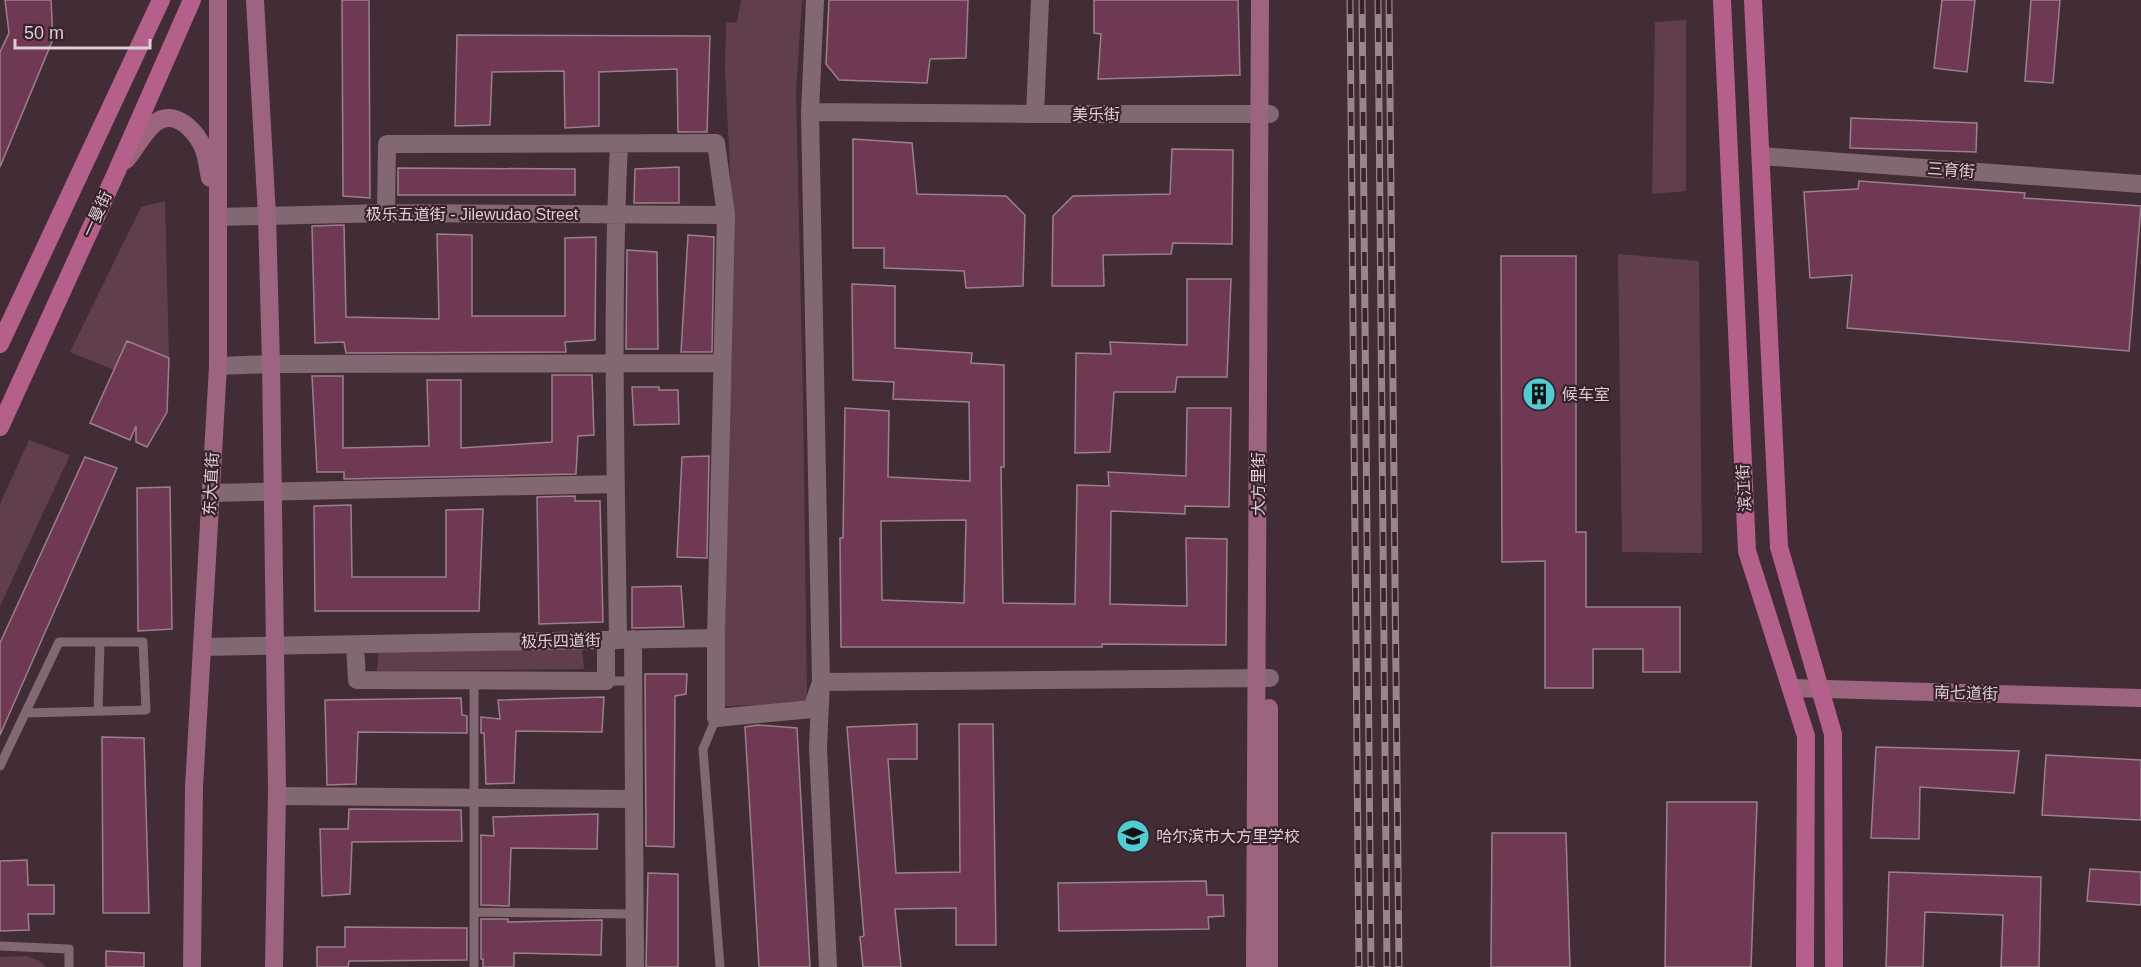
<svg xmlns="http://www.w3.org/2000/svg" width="2141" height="967" viewBox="0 0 2141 967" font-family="Helvetica,'Noto Sans SC',sans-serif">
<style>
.green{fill:#613e4e}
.building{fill:#6f3954;stroke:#9b808c;stroke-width:1.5;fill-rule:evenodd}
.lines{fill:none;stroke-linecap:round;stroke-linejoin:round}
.service{stroke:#826873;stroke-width:9}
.minor{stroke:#826873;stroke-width:18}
.tertiary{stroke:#826873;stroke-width:18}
.secondary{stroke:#9c647f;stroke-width:18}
.primary{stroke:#b5608b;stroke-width:18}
.rail-casing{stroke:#98868e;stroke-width:7}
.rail{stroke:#38222c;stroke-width:4.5;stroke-dasharray:14;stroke-linecap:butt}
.labels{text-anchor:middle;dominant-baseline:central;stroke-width:4.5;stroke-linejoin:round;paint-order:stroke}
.street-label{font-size:16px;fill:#decfd6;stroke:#38222c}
.poi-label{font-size:16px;fill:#decfd6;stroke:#38222c;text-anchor:start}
</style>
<rect width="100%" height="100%" fill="#422c36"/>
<!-- green -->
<path class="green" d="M 741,0 L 802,0 L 796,92 L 803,396 L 807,704 L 724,706 L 732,209 L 725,70 L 726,23 L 737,22 Z
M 1686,20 L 1686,191 L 1652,194 L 1655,22 Z
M 165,201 L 169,358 L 127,341 L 114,370 L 70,352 L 141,207 Z
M 1618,254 L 1699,261 L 1702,553 L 1622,552 Z
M 29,440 L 70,455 L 0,606 L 0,504 Z
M 379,647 L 582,648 L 584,669 L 377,671 Z
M 27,956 L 42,962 L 46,967 L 0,967 L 0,957 Z"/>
<!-- building -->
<path class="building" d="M 5,0 L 51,0 L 53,39 L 0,167 L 0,52 L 9,33 Z
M 342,0 L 369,0 L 370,198 L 343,196 Z
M 829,0 L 968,0 L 966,58 L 930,59 L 927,83 L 839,80 L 826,64 Z
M 1094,0 L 1238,0 L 1240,75 L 1098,79 L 1101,34 L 1094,33 Z
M 1942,0 L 1975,0 L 1967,72 L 1934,68 Z
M 2031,0 L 2060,0 L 2053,83 L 2025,81 Z
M 457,35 L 710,36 L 707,132 L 678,132 L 677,69 L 599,72 L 599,126 L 565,128 L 564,71 L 492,72 L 490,125 L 455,126 Z
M 1851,118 L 1977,123 L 1976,152 L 1850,148 Z
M 853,139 L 912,143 L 917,194 L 1006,196 L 1025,215 L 1023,286 L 966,288 L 964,271 L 884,268 L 884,248 L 853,248 Z
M 1172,149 L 1233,150 L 1232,244 L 1173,243 L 1171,254 L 1103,255 L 1104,286 L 1052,286 L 1053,216 L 1073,196 L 1170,194 Z
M 679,167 L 679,203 L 634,203 L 635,169 Z
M 398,168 L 575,169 L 575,195 L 398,195 Z
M 1859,181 L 2025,193 L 2024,198 L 2141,206 L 2129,351 L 1847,328 L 1852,275 L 1810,278 L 1804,192 L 1858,189 Z
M 344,225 L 346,317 L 439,319 L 437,234 L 472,235 L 472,316 L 565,316 L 565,238 L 596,237 L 595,340 L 565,342 L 566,352 L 346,353 L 344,342 L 315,343 L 312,226 Z
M 688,235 L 714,237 L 712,352 L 681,352 Z
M 627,250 L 657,252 L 658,349 L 626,349 Z
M 1501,256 L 1576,256 L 1576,532 L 1586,532 L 1586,607 L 1680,607 L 1680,672 L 1643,672 L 1643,649 L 1593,649 L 1593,688 L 1545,688 L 1545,561 L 1502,562 Z
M 1187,279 L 1231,279 L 1227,377 L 1177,377 L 1175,392 L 1114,392 L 1110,452 L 1075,453 L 1076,353 L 1111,354 L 1110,342 L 1187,345 Z
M 852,284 L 895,286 L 895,348 L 972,353 L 971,363 L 1004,365 L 1004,467 L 1001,467 L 1003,603 L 1075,604 L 1077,485 L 1109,486 L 1108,472 L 1186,476 L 1187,408 L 1231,408 L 1229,507 L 1185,506 L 1185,514 L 1111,511 L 1110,604 L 1187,606 L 1186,538 L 1227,539 L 1226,645 L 1102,644 L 1102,647 L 841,647 L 840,538 L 843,538 L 845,408 L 889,411 L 888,477 L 970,481 L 969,402 L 893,399 L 894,382 L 853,380 ZM 966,520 L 964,603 L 882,600 L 881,521 Z
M 127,341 L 169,358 L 167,412 L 147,447 L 136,442 L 136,426 L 130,440 L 90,423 Z
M 552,375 L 592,375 L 594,435 L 578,436 L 576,474 L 344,479 L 344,472 L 317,472 L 312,376 L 343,376 L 343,448 L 429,446 L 427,380 L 461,380 L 461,448 L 552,442 Z
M 632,387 L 659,387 L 659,390 L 678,390 L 679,424 L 634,425 Z
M 709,456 L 707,558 L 677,557 L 682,457 Z
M 85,457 L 117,468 L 0,735 L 0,643 Z
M 170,487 L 172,629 L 138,631 L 137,488 Z
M 575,496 L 575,501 L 600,501 L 603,622 L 539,624 L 537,497 Z
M 351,505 L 352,577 L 446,577 L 446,510 L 483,509 L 479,611 L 315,611 L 314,506 Z
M 681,586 L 684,627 L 632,628 L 632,587 Z
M 645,674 L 687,674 L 686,694 L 675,696 L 674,847 L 646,846 Z
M 604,697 L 602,732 L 516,731 L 514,783 L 486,784 L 484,733 L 481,733 L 481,717 L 500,719 L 498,700 Z
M 461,698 L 462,715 L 467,716 L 467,733 L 358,732 L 356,784 L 327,785 L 325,700 Z
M 917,724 L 917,759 L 888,759 L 896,873 L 960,872 L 959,724 L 993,724 L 996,945 L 956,945 L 956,908 L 895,909 L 901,967 L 863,967 L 860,937 L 864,936 L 847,727 Z
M 758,725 L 797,728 L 810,967 L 759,967 L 745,727 Z
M 102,737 L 144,738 L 149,913 L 103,913 Z
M 1876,747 L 2019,751 L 2014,793 L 1920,787 L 1919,839 L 1871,838 Z
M 2046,755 L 2141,760 L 2141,820 L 2042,815 Z
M 1667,802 L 1757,802 L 1751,967 L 1665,967 Z
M 349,809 L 461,810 L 462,841 L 352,842 L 350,894 L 322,896 L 320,829 L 348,829 Z
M 598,814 L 597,849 L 511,848 L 509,906 L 481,905 L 481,835 L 494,836 L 493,817 Z
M 1492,833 L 1566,833 L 1570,967 L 1491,967 Z
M 27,860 L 28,885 L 54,885 L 54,914 L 28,914 L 29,930 L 0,931 L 0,861 Z
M 2090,869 L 2141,872 L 2141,905 L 2087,901 Z
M 1889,872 L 2041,877 L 2039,967 L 2001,967 L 2003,915 L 1925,912 L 1923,967 L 1886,967 Z
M 648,873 L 678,874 L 678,967 L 646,967 Z
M 1206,881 L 1207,895 L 1223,895 L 1224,916 L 1208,917 L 1209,929 L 1059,931 L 1058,883 Z
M 481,919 L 508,919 L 508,922 L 602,920 L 601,955 L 514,953 L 514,967 L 483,967 L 483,959 L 481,959 Z
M 345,927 L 467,928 L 467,960 L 349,961 L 348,967 L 317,967 L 317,947 L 345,947 Z
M 106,951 L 144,953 L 144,967 L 106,967 Z"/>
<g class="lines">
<!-- service -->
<path class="service" d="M 606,681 L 633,681
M 98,711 L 100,642
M 716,718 L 703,749 L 720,967
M 0,766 L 59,642 L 143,642 L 146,710 L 25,713
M 474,912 L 635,914
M 0,946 L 69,949 L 69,967
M 474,967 L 474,681"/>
<!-- minor -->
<path class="minor" d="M 815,0 L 810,112 L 821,682 L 818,747 L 828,967
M 810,112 L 1035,114
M 386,213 L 387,144 L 716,143 L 726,215 L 716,638 L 716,718 L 812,709 L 821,682 L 1270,678
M 218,217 L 386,213 L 726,215
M 218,366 L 271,364 L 722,363
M 210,493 L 616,484
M 633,639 L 635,967
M 618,640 C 616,474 611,309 619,144
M 355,645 L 357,680 L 606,681 L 606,640
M 202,647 L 716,638
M 277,796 L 634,799"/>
<!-- tertiary -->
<path class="tertiary" d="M 1040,0 L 1035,114 L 1270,114
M 1761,156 L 2141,184"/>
<!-- secondary -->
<path class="secondary" d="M 255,0 L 267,216 L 271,364 L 277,791 L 274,967
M 126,160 C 136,148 143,133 155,123 C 174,107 198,132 204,150 C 207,159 208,169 210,178
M 1791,688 L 2141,698
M 192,967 L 194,787 L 218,366 L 218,0
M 1255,967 L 1260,0
M 1269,967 L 1269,708"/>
<!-- primary -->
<path class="primary" d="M 1722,0 L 1747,551 L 1806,736 L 1805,967
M 1753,0 L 1779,547 L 1833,734 L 1834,967
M 0,344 L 161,0
M 0,427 L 116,173 L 192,0"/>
<defs>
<path id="rail" d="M 1350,0 L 1359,967
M 1362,0 L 1371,967
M 1378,0 L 1387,967
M 1389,0 L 1399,967"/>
</defs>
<!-- rail casing -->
<use href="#rail" class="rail-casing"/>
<!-- rail -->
<use href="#rail" class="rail"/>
</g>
<!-- icons -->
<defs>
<symbol id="building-disc" viewBox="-11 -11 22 22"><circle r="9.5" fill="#51ccd3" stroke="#38222c"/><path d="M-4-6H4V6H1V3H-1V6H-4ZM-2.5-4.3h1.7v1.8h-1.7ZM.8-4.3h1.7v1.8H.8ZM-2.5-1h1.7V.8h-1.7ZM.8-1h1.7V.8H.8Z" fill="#111"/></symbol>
<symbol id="school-disc" viewBox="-11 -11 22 22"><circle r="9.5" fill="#51ccd3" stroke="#38222c"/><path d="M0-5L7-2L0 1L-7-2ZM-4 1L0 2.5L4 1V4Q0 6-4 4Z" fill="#111"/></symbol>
</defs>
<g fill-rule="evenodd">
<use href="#building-disc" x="1520" y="375" width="38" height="38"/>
<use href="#school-disc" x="1114" y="817" width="38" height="38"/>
</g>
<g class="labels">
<!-- street labels -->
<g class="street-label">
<text x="1096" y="114">美乐街</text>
<text transform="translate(1951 170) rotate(4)">三育街</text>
<text transform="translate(97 214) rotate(-65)">一曼街</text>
<text x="472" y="214">极乐五道街 - Jilewudao Street</text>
<text transform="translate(211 484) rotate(-87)">东大直街</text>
<text transform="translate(1258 484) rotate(-90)">大方里街</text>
<text transform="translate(1744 488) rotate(-93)">滨江街</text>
<text transform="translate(561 641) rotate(-1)">极乐四道街</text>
<text transform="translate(1966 693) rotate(2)">南七道街</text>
</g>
<!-- poi labels -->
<g class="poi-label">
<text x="1562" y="394">候车室</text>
<text x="1156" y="836">哈尔滨市大方里学校</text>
</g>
</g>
<!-- scale -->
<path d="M15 39v9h135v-9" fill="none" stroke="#decfd6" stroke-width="3"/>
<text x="24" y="39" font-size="18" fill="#decfd6" stroke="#38222c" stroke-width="4.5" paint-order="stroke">50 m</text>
</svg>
